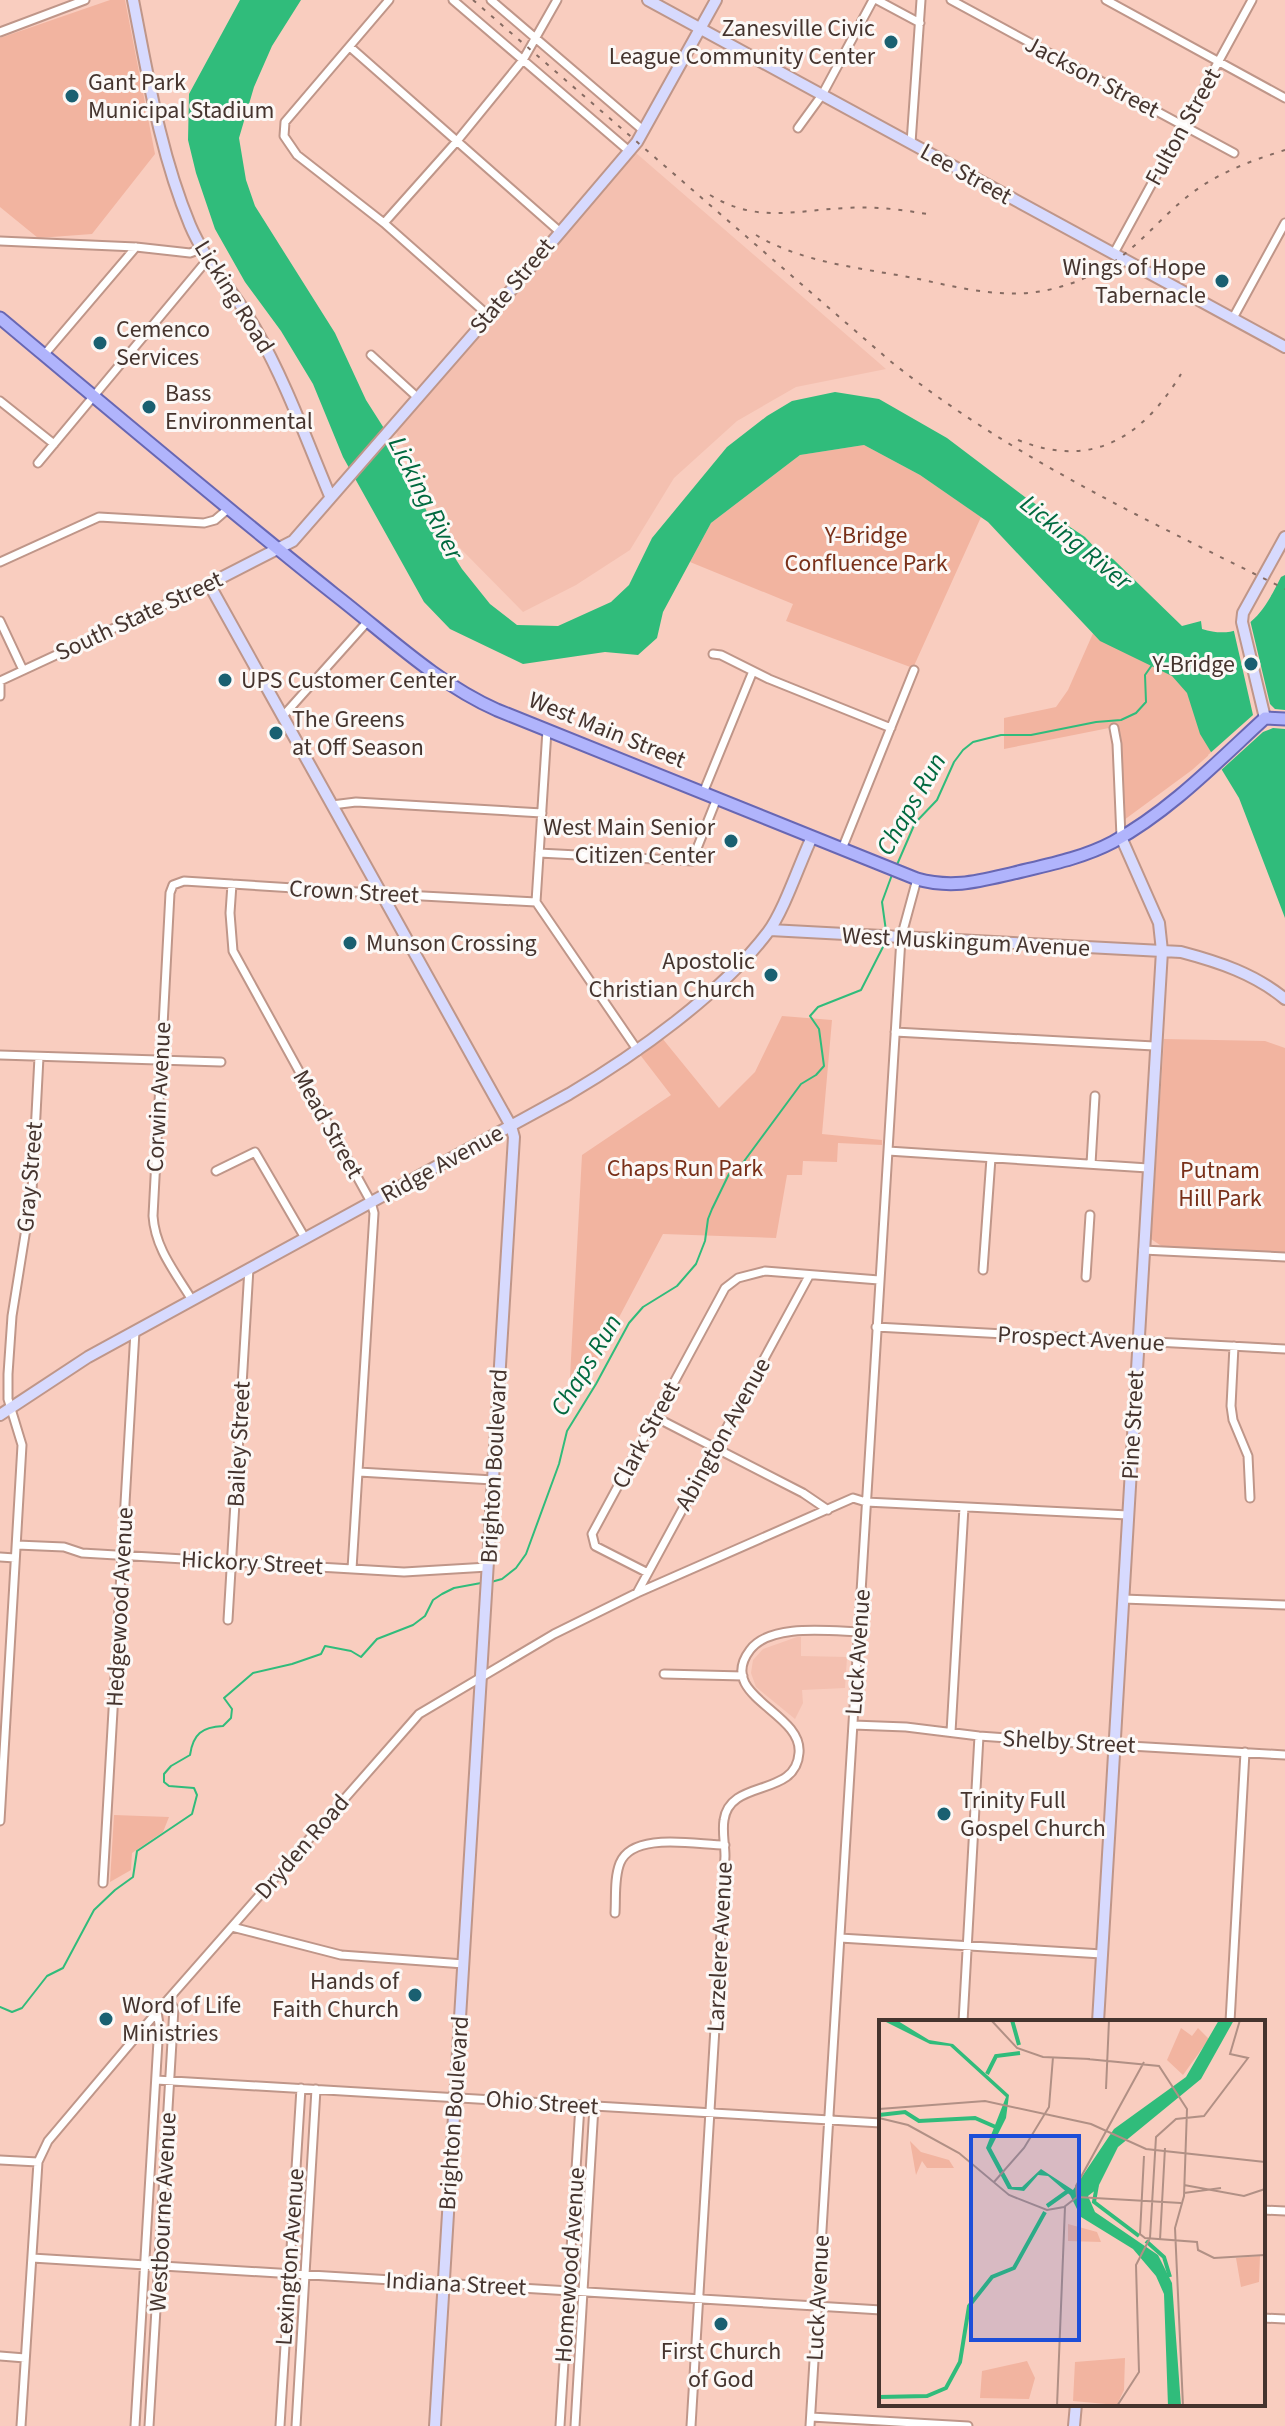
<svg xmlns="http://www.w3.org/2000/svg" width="1285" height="2426" viewBox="0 0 1285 2426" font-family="'Source Sans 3',sans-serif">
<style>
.built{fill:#f4c0b0}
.green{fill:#f2b4a0}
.water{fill:#30bc7b}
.pier{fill:#f9cdbf}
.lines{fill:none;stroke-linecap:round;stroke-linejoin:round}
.stream{stroke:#30bc7b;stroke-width:2}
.street-casing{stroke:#bf9689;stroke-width:11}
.secondary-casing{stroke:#bf9689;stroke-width:14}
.primary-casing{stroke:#6867b3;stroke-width:15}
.street{stroke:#fff;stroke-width:7}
.secondary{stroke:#d7dafe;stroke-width:10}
.primary{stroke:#b0b4fc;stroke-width:11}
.rail{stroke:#866b62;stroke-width:2;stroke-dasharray:4 8;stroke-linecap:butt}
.poi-dot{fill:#1a6071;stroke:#fcf8f6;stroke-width:3}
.labels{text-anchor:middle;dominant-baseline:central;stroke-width:6;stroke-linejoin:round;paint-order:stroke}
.poi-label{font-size:24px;fill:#45342e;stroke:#fcf8f6;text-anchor:start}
.street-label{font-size:24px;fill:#45342e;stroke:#fcf8f6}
.park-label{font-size:24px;fill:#793019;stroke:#fcf8f6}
.water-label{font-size:26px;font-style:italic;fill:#00693f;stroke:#fcf8f6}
.inset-river{fill:none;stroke:#30bc7b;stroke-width:4}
.inset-road{fill:none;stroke:#b19085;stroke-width:2}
.view{fill:#1d4ed8;fill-opacity:0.15;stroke:#1d4ed8;stroke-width:4}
.inset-edge{fill:none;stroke:#45342e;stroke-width:4}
</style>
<rect width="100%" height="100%" fill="#f9cdbf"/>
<!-- built -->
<path class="built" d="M 636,153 L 886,369 L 796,387 L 737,421 L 674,478 L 630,550 L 576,585 L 523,612 L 456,544 L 395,431 Z
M 797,1637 L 801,1637 L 801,1656 L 847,1657 L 845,1688 L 802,1690 L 803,1703 L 795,1719 L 756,1687 L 751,1673 L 753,1660 L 763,1649 Z"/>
<!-- green -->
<path class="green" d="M 110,0 L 125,0 L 155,154 L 92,234 L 38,238 L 0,207 L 0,38 Z
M 864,445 L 920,475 L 981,517 L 913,668 L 786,621 L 793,604 L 690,562 L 711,523 L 800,455 Z
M 1109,597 L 1252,717 L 1192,770 L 1124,820 L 1119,726 L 1004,749 L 1004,718 L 1056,707 L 1068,690 Z
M 782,1016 L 832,1020 L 822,1134 L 882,1140 L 882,1145 L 838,1143 L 837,1162 L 803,1161 L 802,1175 L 787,1175 L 776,1238 L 663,1234 L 568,1414 L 582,1155 L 671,1095 L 641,1056 L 662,1038 L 719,1108 L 755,1072 Z
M 1164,1039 L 1265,1041 L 1285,1048 L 1285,1252 L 1163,1247 L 1151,1239 Z
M 114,1815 L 169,1817 L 163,1832 L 132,1853 L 131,1870 L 110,1882 Z"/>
<!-- water -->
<path class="water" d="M 240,0 L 301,0 L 272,46 L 254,87 L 239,138 L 246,180 L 255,206 L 335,333 L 366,400 L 394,444 L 430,518 L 462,569 L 490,604 L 517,625 L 558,626 L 611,602 L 629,585 L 652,538 L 727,447 L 767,416 L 792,401 L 835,392 L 879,399 L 947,438 L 1025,497 L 1085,537 L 1098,551 L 1113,559 L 1182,626 L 1201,621 L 1202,629 C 1246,643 1264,611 1281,577 L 1285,575 L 1285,918 L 1239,798 L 1200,734 L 1187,693 L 1172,676 L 1100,641 L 988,522 L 920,475 L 864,445 L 800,455 L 711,523 L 663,612 L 657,638 L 638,655 L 605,652 L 523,664 L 450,629 L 424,602 L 343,457 L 313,384 L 281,331 L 245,282 L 215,229 L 196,173 L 188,140 L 189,94 Z"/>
<!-- pier -->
<path class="pier" d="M 1250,620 L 1270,704 L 1275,709 L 1285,710 L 1285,729 L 1273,728 L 1263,732 L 1219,772 L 1208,755 L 1253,715 L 1233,627 Z"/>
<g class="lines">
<!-- stream -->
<path class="stream" d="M 896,867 L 915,823 L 937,800 L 954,762 L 963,750 L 973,742 L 1001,735 L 1031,735 L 1096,722 L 1121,720 L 1136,713 L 1146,702 L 1145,675 L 1152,665
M 886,931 L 882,902 L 893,872
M 491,1582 L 502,1579 L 516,1568 L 526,1554 L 559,1464 L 567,1431 L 596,1384 L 629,1323 L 643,1307 L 677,1286 L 696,1264 L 705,1241 L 708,1219 L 712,1209 L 729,1174 L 742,1164 L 801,1084 L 816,1075 L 824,1066 L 819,1029 L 810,1016 L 818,1007 L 861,990 L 886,941
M 0,2007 L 12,2012 L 22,2008 L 47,1976 L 63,1968 L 94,1910 L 115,1890 L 133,1877 L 137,1851 L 192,1814 L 197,1795 L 194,1788 L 169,1786 L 164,1782 L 164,1774 L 171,1766 L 190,1755 C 193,1734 202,1727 223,1726 L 231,1718 L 232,1709 L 224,1698 L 253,1673 L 292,1664 L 321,1654 L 325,1646 L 351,1651 L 361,1657 L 377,1639 L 413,1625 L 425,1616 L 433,1600 L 442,1594 L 454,1588 L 481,1583"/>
<defs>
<path id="street" d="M 389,0 L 285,122 L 284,136 L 297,155 L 384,223 L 489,316
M 453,0 L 629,151
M 491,0 L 644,131
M 877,0 L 920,23
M 951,0 L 1234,153
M 1106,0 L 1285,98
M 0,32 L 85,0
M 350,47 L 559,231
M 798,128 L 822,95 L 873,0
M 911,143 L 921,0
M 384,223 L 457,141 L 523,60 L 557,0
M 0,241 L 136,247 L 190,253 L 201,249
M 1114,253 L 1252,0
M 1233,318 L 1285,223
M 44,355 L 136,247
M 371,355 L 417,397
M 0,401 L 54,444
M 38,463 L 208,259
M 0,562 L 99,517 L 204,523 L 215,520 L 229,508
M 0,621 L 23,670
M 713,654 L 721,655 L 769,679 L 891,728
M 0,681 L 209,584
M 0,696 L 0,681
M 283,716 L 368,621
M 1114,728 L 1117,744 L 1121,837
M 703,793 L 753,671
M 332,805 L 356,802 L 542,813
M 842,849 L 914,670
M 539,853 L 692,861 L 717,798
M 232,884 L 230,913 L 233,951 L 371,1202 L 374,1213 L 352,1569
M 536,902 L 638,1051
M 536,902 L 547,730
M 895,1032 L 1154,1046
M 0,1055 L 221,1062
M 888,1151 L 1148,1168
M 1091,1164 L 1095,1096
M 216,1171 L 255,1152 L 305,1238
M 1143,1250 L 1285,1257
M 983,1270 L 991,1158
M 1086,1277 L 1090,1215
M 192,1300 C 175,1272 155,1248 153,1216 L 170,893 L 173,885 L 184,881 L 373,893 L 391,897 L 404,895 L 536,902
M 876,1327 L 1285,1349
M 1234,1346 L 1231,1406 L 1233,1420 L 1248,1456 L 1250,1498
M 655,1417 L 803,1493 L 828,1510
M 359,1472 L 493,1480
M 17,1545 L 64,1547 L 82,1553 L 404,1572 L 488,1567
M 0,1557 L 15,1558
M 646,1572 L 595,1546 L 592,1534 L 725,1288 L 738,1278 L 765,1271 L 879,1280
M 637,1593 L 809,1276
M 1123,1599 L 1285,1605
M 228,1620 L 249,1268
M 664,1674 L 743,1676
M 853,1725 L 906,1727 L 979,1736 L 1061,1742 L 1285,1755
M 951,1732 L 964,1507
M 0,1821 L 22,1445 L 8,1399 L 8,1374 L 12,1316 L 32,1191 L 39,1057
M 103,1883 L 135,1331
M 615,1913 C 616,1897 614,1878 620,1863 C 633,1831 697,1845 725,1845
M 232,1927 L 341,1955 L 464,1964
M 840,1938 L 1102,1954
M 963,2022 L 979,1736
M 1230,2022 L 1245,1752
M 156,2080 L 881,2123
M 0,2160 L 38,2162
M 1263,2210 L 1285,2211
M 32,2258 L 881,2310
M 1263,2318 L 1285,2319
M 0,2356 L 25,2358
M 811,2417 L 968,2426
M 21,2426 L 38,2162 L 48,2141 L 157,2012 L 419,1714 L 554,1634 L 637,1593 L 853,1498 L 866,1502 L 1128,1515
M 135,2426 L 159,2024 L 157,2012
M 149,2426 L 174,2008 L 168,2000
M 280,2426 L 301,2088
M 296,2426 L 316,2089
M 560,2426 L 580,2105
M 575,2426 L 594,2106
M 691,2426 C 700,2277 709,2127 718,1978 C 721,1937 723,1897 725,1856 C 725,1844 722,1832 724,1820 C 730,1778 796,1798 799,1753 C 803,1712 715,1696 750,1650 C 770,1623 830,1631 860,1632
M 810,2426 L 901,938 L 917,879"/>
<path id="secondary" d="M 133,0 C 148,76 160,153 190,225 C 206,263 235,292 255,328 C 286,382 306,439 330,496
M 648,0 L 1285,347
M 1265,718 L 1242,622 L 1243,613 L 1285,537
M 770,930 L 1181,952 C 1219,962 1255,974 1285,999
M 0,1415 L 88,1357 L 569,1094 C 635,1055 722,993 768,932 C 784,911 800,862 812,837
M 1098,2022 L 1162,951 L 1159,923 L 1121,837
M 435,2426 L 514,1137 L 511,1126 L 483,1076 L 209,584 L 293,541 L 489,316 L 637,142 L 716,0
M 1074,2426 L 1076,2404"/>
<path id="primary" d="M 0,318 C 111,411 221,504 334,594 C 387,635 436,683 497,710 L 917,879 C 953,889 979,881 1014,873 C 1047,865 1083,858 1113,842 C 1170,811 1218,761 1265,718 L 1285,719"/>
</defs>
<!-- street casing -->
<use href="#street" class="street-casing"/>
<!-- secondary casing -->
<use href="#secondary" class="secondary-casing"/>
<!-- primary casing -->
<use href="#primary" class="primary-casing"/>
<!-- street -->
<use href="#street" class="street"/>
<!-- secondary -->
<use href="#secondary" class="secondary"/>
<!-- primary -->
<use href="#primary" class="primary"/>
<!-- rail -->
<path class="rail" d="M 473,0 L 889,360 C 1008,456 1149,521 1285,589
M 710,195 C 758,224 795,210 847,208 C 877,206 904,210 933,215
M 756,235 C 803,263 861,268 914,278 C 951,286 990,296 1029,293 C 1055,290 1081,282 1104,268 C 1134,251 1156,223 1182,201 C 1212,175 1247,162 1285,150
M 1018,440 C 1092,470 1143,437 1181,374"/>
</g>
<!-- markers -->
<g class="poi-dot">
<circle cx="891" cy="42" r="8"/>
<circle cx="72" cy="96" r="8"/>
<circle cx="1222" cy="281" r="8"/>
<circle cx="100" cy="343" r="8"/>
<circle cx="149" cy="407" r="8"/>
<circle cx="1251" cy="664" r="8"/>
<circle cx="225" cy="680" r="8"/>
<circle cx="276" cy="733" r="8"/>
<circle cx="731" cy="841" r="8"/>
<circle cx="350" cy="943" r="8"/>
<circle cx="771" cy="975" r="8"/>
<circle cx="944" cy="1814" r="8"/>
<circle cx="415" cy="1995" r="8"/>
<circle cx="106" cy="2019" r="8"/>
<circle cx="721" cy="2324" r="8"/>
</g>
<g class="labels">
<!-- poi labels -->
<g class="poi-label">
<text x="875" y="28" text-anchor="end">Zanesville Civic<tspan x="875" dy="28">League Community Center</tspan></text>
<text x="88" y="82">Gant Park<tspan x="88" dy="28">Municipal Stadium</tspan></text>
<text x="1206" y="267" text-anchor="end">Wings of Hope<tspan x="1206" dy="28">Tabernacle</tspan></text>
<text x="116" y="329">Cemenco<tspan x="116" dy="28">Services</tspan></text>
<text x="165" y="393">Bass<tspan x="165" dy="28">Environmental</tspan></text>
<text x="1235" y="664" text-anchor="end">Y-Bridge</text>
<text x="241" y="680">UPS Customer Center</text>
<text x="292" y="719">The Greens<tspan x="292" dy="28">at Off Season</tspan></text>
<text x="715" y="827" text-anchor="end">West Main Senior<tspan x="715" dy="28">Citizen Center</tspan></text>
<text x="366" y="943">Munson Crossing</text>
<text x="755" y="961" text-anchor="end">Apostolic<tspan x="755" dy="28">Christian Church</tspan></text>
<text x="960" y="1800">Trinity Full<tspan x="960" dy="28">Gospel Church</tspan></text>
<text x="399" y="1981" text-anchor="end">Hands of<tspan x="399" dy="28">Faith Church</tspan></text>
<text x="122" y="2005">Word of Life<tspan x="122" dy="28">Ministries</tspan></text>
<text x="721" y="2351" text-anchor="middle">First Church<tspan x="721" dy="28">of God</tspan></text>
</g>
<!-- street labels -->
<g class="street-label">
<text transform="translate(1092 77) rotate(28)">Jackson Street</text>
<text transform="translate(1183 127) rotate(-61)">Fulton Street</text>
<text transform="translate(966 174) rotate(29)">Lee Street</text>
<text transform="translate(512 286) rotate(-50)">State Street</text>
<text transform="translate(234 297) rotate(58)">Licking Road</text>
<text transform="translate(139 616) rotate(-25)">South State Street</text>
<text transform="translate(607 730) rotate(22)">West Main Street</text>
<text transform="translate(354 892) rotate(3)">Crown Street</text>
<text transform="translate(966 942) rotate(3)">West Muskingum Avenue</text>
<text transform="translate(159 1097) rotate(-87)">Corwin Avenue</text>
<text transform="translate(328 1124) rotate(61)">Mead Street</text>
<text transform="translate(442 1164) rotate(-29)">Ridge Avenue</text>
<text transform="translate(30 1177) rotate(-85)">Gray Street</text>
<text transform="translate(1081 1339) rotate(3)">Prospect Avenue</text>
<text transform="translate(1133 1425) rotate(-87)">Pine Street</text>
<text transform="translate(723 1434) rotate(-61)">Abington Avenue</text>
<text transform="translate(646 1435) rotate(-62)">Clark Street</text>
<text transform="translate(239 1444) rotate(-87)">Bailey Street</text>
<text transform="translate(494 1466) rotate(-87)">Brighton Boulevard</text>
<text transform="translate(252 1563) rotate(3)">Hickory Street</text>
<text transform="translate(120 1607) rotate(-87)">Hedgewood Avenue</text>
<text transform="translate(858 1652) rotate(-86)">Luck Avenue</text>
<text transform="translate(1069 1742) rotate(3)">Shelby Street</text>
<text transform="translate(302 1847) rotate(-49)">Dryden Road</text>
<text transform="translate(720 1947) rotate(-87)">Larzelere Avenue</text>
<text transform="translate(542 2103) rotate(4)">Ohio Street</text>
<text transform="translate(454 2113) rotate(-86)">Brighton Boulevard</text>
<text transform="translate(163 2212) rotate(-87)">Westbourne Avenue</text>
<text transform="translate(290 2257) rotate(-86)">Lexington Avenue</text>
<text transform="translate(570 2265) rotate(-86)">Homewood Avenue</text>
<text transform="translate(456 2284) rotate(3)">Indiana Street</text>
<text transform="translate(818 2298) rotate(-87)">Luck Avenue</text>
</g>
<!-- park labels -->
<g class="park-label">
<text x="866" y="535">Y-Bridge<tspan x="866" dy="28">Confluence Park</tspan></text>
<text x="685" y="1168">Chaps Run Park</text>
<text x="1220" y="1170">Putnam<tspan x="1220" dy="28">Hill Park</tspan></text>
</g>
<!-- water labels -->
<g class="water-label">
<text transform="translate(426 498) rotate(63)">Licking River</text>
<text transform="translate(1076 542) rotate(39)">Licking River</text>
<text transform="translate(911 804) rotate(-60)">Chaps Run</text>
<text transform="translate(586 1365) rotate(-59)">Chaps Run</text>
</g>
</g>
<!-- overview -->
<g transform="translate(879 2020)">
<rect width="386" height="386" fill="#f9cdbf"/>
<path d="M 302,8 L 313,16 L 319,8 L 330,19 L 304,55 L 288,40 ZM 31,121 L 42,132 L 70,140 L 75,148 L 48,148 L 43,141 L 37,155 ZM 189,204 L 218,212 L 222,222 L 189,221 ZM 381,236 L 380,262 L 362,267 L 357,238 ZM 246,338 L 245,370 L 238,385 L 194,381 L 196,342 ZM 148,341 L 156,358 L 150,379 L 101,378 L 103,351 Z" fill="#f2b4a0"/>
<path d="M 340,0 L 355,0 L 322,59 L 239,127 L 218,169 L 209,176 L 216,192 L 279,235 L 293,263 L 302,386 L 289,386 L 285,274 L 277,256 L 254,229 L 202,197 L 191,175 L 169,156 L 159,155 L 145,171 L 129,169 L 107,128 L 127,77 L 71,26 L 51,24 L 5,1 L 19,1 L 50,20 L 74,24 L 130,75 L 127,98 L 112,128 L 133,167 L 143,167 L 162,149 L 194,170 L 235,109 L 307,57 Z" fill="#30bc7b"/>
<path class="inset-river" d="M 133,0 L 140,25M 108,54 L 117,36 L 141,33M 0,95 L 26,92 L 40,101 L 96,98 L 119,108M 218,165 L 215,182 L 260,216M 168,186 L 189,171M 267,221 L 285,237 L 291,257M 0,377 L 48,376 L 67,368 L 81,342 L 90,286 L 113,257 L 135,248 L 166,192"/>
<path class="inset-road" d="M 112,0 L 138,28 L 164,37 L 211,39M 208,39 L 280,46 L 308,89 L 305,176 L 296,208 L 304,386M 227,69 L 230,0M 0,89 L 106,81 L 212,104 L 267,129 L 386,142M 0,98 L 29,105 L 80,133 L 130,175 L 168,190 L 185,187 L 198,177M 265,136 L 261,214 L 266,218 L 318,222 L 319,230 L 335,238 L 386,235M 115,162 L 145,128 L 170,87 L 174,37M 305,165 L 365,176 L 386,169M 305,173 L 342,168M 198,177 L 197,166 L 265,42M 198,177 L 302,183M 281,220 L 286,128M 178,386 L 186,187M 238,386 L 260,352 L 257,245 L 271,218 L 277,117 L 297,99 L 325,96 L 369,38 L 351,34 L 361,0"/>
<path class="view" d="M 92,116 L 200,116 L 200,320 L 92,320 Z"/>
<rect width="386" height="386" class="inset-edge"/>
</g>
</svg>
